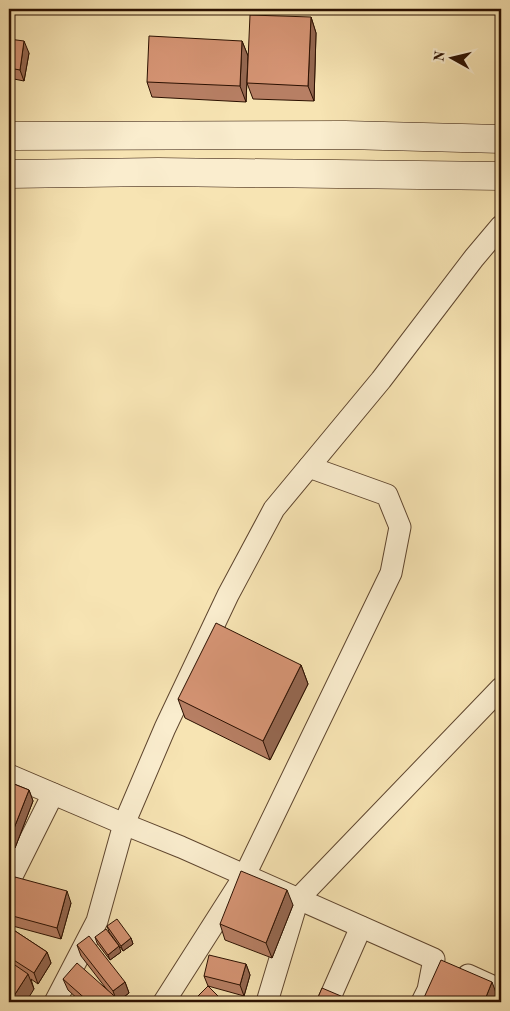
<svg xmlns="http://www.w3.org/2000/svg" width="510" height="1011" viewBox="0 0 510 1011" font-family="'Old Standard TT',serif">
<rect width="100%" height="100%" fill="#f7e4b3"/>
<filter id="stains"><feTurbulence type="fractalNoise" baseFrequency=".004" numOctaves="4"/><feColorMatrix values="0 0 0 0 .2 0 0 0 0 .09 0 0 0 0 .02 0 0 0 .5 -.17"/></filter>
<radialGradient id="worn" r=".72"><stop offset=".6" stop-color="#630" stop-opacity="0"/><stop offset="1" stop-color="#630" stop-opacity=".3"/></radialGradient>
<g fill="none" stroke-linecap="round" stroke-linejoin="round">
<defs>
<g id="street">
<polyline points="9,775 124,824 181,847 434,959 428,990 422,1002"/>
<polyline points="9,882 53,794"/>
<polyline points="468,975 501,990"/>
<polyline points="55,1002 97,921 124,824 165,728 228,595 274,509 381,380 474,258 501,226"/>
<polyline points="164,1002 245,875 391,573 400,527 387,495 309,467"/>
<polyline points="267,1002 298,899 501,688"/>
<polyline points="328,1002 361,927"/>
</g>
<g id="secondary">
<polyline points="9,136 345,135 501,139"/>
<polyline points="9,174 158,172 501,176"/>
</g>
</defs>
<!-- street casing -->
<use href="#street" stroke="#5e452e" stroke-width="23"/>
<!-- secondary casing -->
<use href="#secondary" stroke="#2b1001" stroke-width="29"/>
<!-- street -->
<use href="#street" stroke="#faedce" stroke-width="21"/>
<!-- secondary -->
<use href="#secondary" stroke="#faedce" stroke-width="28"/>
</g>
<!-- wall -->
<g fill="#b77f64" stroke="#2b1001">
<polygon points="311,17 316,33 314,101 253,99 247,83"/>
<polygon points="9,39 29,53 24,81 9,78"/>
<polygon points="242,41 248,56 246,102 152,97 147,82"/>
<polygon points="301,665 308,684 270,760 185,718 178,699"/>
<polygon points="9,782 29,790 33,801 15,848 9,845"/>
<polygon points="9,901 71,903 61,939 9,925"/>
<polygon points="293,905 272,958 225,940 220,924"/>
<polygon points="107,926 131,938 133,944 123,951 109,932"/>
<polygon points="9,927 47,952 51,963 38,984 31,979 34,989 9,1002"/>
<polygon points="95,937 121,952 110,960 97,943"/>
<polygon points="77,945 125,982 129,993 119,1001 121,1002 81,1002 68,990 63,979 108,991 81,956"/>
<polygon points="246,964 250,975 244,996 208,986 204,976"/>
</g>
<!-- shaded-wall -->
<g fill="#956851" stroke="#2b1001">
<polygon points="311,17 316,33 314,101 308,86"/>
<polygon points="24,41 29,53 24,81 20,70"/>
<polygon points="242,41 248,56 246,102 240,86"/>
<polygon points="301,665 308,684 270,760 263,741"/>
<polygon points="29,790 33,801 15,848 11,836"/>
<polygon points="287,890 293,905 272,958 266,943"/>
<polygon points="67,891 71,903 61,939 57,928"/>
<polygon points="131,938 133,944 123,951 121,946"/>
<polygon points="119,946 121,952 110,960 108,955"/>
<polygon points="47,952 51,963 38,984 34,973"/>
<polygon points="246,964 250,975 244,996 240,985"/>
<polygon points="28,974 34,989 26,1002 10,1002"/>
<polygon points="125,982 129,993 117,1002 113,991"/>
<polygon points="492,982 498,998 496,1002 484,1002"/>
</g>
<!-- building -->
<g fill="#d59474" stroke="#2b1001">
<polygon points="250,15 311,17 308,86 247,83"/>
<polygon points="149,36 242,41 240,86 147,82"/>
<polygon points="9,39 24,41 20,70 9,68"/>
<polygon points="216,623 301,665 263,741 178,699"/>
<polygon points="9,782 29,790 11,836 9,836"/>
<polygon points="241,871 287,890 266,943 220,924"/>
<polygon points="15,877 67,891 57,928 9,915 9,901"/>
<polygon points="117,919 131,938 121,946 107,926"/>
<polygon points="9,927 47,952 34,973 9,957"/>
<polygon points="106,929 119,946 108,955 95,937"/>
<polygon points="89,936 125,982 113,991 77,945"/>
<polygon points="209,955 246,964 240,985 204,976"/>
<polygon points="441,960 492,982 484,1002 422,1002"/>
<polygon points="9,961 28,974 10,1002 9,1002"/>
<polygon points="77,963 121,1002 89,1002 63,979"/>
<polygon points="208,986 224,1002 192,1002"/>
<polygon points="322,988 355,1002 316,1002"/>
</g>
<!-- margin -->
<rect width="510" height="1011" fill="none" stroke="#f7e4b3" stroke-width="30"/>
<rect x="10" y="10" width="490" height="991" fill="none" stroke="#2b1001" stroke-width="2.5"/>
<rect x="15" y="15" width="480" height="981" fill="none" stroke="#2b1001"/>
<!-- north arrow -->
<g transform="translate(452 58) rotate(278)" stroke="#faedce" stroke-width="4" paint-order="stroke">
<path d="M0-4L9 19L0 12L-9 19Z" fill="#2b1001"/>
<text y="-8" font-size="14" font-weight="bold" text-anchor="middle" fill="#2b1001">N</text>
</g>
<rect width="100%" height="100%" filter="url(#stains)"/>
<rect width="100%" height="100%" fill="url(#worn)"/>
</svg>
